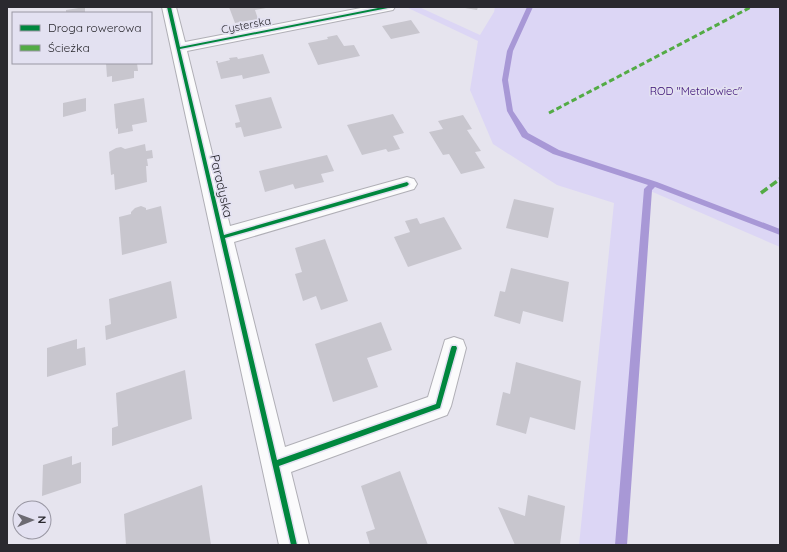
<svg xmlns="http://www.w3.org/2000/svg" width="787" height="552" viewBox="0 0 787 552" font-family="Quicksand,sans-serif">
<rect width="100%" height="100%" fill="#e6e4ee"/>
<!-- green -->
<polygon fill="#dcd6f5" points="406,7 419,7 480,35 494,12 495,7 780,7 780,247 648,190 621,545 579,545 614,203 557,185 493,144 470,90 478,41"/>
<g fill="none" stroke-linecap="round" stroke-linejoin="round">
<!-- stream -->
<polygon fill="#a898d6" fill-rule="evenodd" points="527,7 533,7 513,51 508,80 513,111 528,133 559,150 657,182 780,229 780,235 655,187 652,190 627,545 615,545 644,189 648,185 553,154 522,137 507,111 502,80 507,51"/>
</g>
<!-- building -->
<g fill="#c8c6ce">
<polygon points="85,7 85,13 66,13 66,10"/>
<polygon points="229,7 266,7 266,8 255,10 258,19 235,23"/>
<polygon points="459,7 478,7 477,10"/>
<polygon points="411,20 420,33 391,39 382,26"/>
<polygon points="337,35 344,46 354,45 360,56 318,65 308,43 328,39 327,37"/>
<polygon points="263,54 270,73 243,79 242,75 221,79 216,61 218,61 218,63 230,60 229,58 237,57 238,59"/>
<polygon points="106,63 137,63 138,71 134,71 134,78 112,82 112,76 107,77"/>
<polygon points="271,97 282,128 244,137 241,127 236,128 235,123 240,122 235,105"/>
<polygon points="86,98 86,111 63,117 63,103"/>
<polygon points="144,98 147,122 132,125 133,131 118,134 118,128 116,129 114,104"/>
<polygon points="393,114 404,133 393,136 400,149 388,152 386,149 362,155 347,125"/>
<polygon points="463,115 472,129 467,130 481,151 475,152 485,168 461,174 449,154 443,155 429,132 443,129 438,121"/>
<polygon points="145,144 146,151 152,150 153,158 147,159 148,166 146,166 147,182 115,190 114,174 111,175 109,152 116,148 121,147 125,149"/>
<polygon points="327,155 334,171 321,174 324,182 295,189 293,184 265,192 259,171"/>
<polygon points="514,199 554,208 548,238 506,228"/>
<polygon points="141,206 146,208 146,210 161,206 167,243 122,255 119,217 131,214 131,212 135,208"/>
<polygon points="444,217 462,249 408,267 394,237 410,232 405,221 417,218 420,224"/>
<polygon points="325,239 348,301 321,310 316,296 303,301 295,274 302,272 295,248"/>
<polygon points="511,268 569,282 563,322 523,311 520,324 494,316 500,291 505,292"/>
<polygon points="171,281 177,318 106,340 105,326 111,324 109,299"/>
<polygon points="381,322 392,350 367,358 378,387 333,402 315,344"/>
<polygon points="77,339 77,349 85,347 86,365 47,377 47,348"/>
<polygon points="516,362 581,381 575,430 530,417 526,434 496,425 503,392 510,394"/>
<polygon points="185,370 192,419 112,446 112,428 118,426 116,393"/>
<polygon points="72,456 72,465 81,462 81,483 42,496 43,465"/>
<polygon points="400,471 428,545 370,545 366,532 375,529 361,486"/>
<polygon points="202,485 211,545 126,545 124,514"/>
<polygon points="528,495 565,506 560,545 515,545 498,507 525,516"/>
</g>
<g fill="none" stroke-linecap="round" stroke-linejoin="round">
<defs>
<polygon id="minor" points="162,7 176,7 185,42 366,7 395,7 393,10 388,11 187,51 230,226 407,177 414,179 417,184 414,189 234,242 285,447 428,397 445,340 454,337 463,340 466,348 451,406 447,415 291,472 309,545 279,545"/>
</defs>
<!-- minor casing -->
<use href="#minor" stroke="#b0afb6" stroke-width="2"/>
<!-- minor -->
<use href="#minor" fill="#fbfbfc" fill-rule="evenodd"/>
<!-- quiet-far1 -->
<polyline stroke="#53ab45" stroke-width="3" stroke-dasharray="5.5 3" stroke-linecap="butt" points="549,113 751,7"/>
<!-- quiet -->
<polyline stroke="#53ab45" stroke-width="3.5" stroke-dasharray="8 3.5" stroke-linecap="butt" points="761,193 780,179"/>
<defs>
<polygon id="cycleway" points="167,7 171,7 180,47 383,7 390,7 388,8 180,49 224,235 407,182 409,184 407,186 225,238 277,460 436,404 451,348 452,346 456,346 457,348 440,408 279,466 297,545 291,545"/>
</defs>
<!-- cycleway casing -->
<use href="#cycleway" stroke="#e3e1f1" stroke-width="3"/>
<!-- cycleway -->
<use href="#cycleway" fill="#00873e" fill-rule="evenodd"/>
</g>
<g text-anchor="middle" stroke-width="3.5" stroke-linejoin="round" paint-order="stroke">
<!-- far-street labels -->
<g font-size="11" fill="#2a292f" stroke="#e3e1f1">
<text transform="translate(246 25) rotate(-11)" y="4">Cysterska</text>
</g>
<!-- far-park labels -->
<g font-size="11" fill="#370b73" stroke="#e3e1f1">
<text x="696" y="95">ROD "Metalowiec"</text>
</g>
<!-- street labels -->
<g font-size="13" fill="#2a292f" stroke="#e3e1f1">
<text transform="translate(222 186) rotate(77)" y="5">Paradyska</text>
</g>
</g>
<!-- border -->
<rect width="787" height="552" fill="none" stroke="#2a292f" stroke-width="16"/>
<!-- legend -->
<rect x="12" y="12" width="140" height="52" fill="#e3e1f1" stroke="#9997a3"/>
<rect x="20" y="25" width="20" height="6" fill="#00873e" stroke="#9997a3"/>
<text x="48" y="32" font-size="12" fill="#2a292f">Droga rowerowa</text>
<rect x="20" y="45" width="20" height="6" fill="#53ab45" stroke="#9997a3"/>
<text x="48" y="52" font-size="12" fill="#2a292f">Ścieżka</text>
<!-- north arrow -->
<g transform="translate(32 520) rotate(89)"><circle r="19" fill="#e3e1f1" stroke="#9997a3"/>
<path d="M0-3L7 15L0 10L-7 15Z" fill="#6c6a72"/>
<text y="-6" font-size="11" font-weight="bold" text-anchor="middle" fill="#2a292f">N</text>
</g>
</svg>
